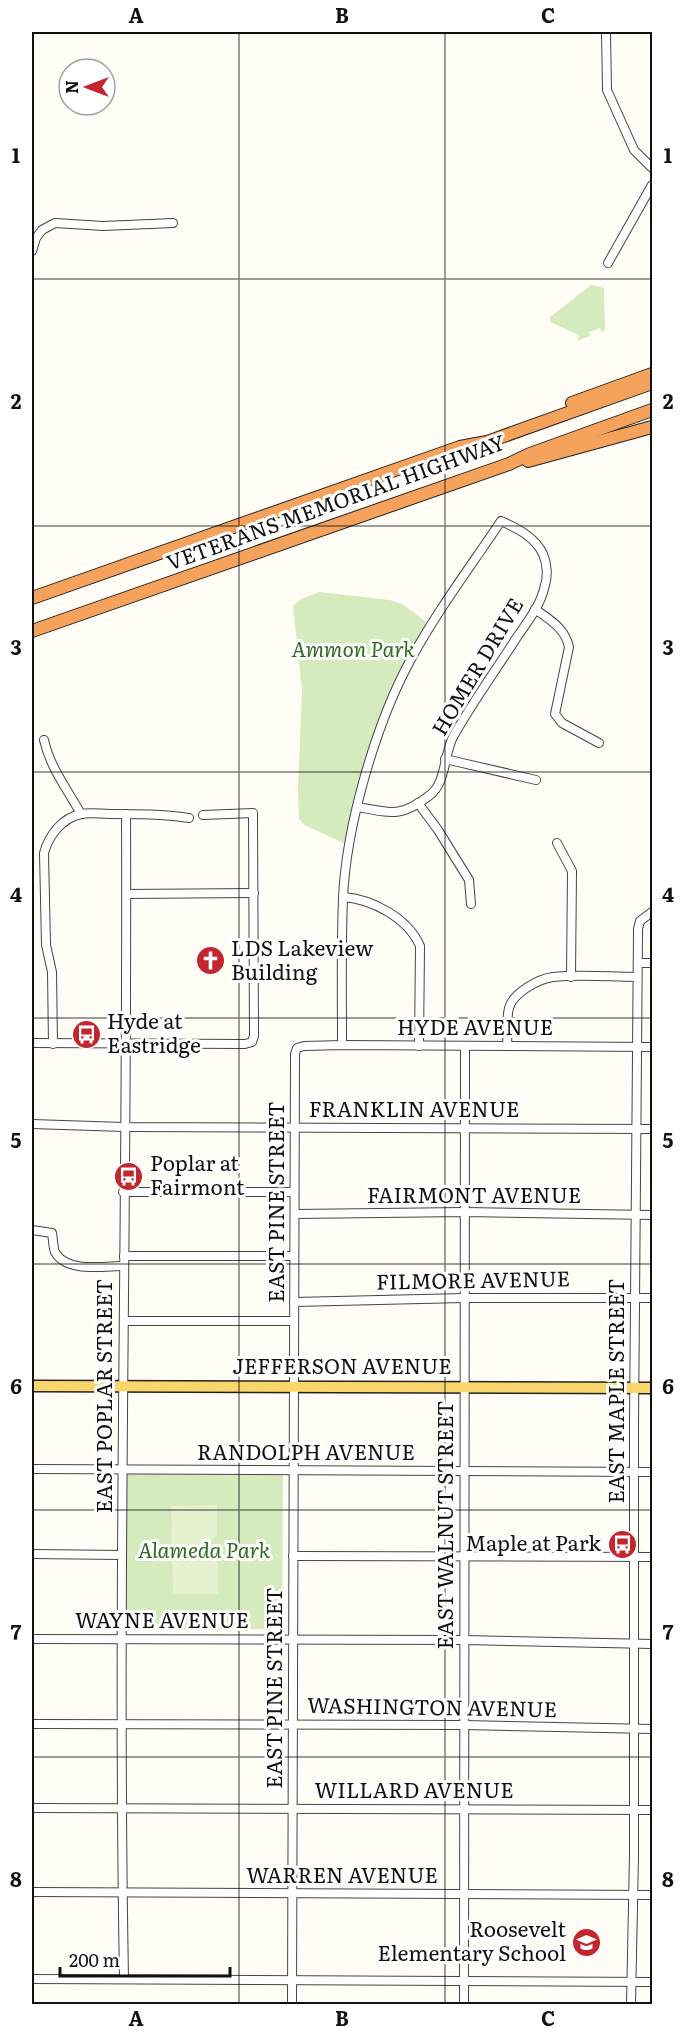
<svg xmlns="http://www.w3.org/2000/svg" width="684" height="2036" viewBox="0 0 684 2036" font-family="Literata,serif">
<rect width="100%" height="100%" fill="#fffdf5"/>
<!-- green -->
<g fill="#d5ebbd">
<polygon points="591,285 604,288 605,329 602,333 600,328 589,332 590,336 577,341 579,335 550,322 550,317"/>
<polygon points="319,592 390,600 402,604 432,626 378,734 350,846 304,825 299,819 298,789 302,691 293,606 301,599"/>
<polygon points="126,1472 283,1475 282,1629 152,1630 124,1628"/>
</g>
<!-- pitch -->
<polygon fill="#e6f2cf" points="217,1505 217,1535 203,1549 218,1563 218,1594 173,1594 171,1506"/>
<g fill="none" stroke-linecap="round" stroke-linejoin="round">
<defs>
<g id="minor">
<polyline points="606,32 607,90 634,150 652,168"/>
<polyline points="32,251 36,238 42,230 55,223 103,226 173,223"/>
<polyline points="608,263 652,185"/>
<path d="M535,609C550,620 565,628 569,647L555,714L562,723L599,743"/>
<path d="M44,740C50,767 67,789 81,814"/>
<polyline points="445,759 536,780"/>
<polyline points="418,803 438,830 469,880 471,904"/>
<polyline points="557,843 572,871 571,977"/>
<polyline points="127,894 254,893"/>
<path d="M343,897C372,899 408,918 420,946L419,1046"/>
<polyline points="638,963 652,963"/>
<polyline points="32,1043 245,1044 252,1042 254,1036 253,813 203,815"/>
<path d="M53,1044L52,972L46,945L44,853C49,835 62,818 81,814C90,812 101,814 110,814C138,814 162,814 189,818"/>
<path d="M342,1045C342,997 341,948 343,899C346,826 376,723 411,659C437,611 471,566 501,521C517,528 535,537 543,554C547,563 548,576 545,585C541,605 528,621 517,637C496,670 472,703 453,737C444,754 446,783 430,795C401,818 391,813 358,807"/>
<path d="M507,1046C508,1034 506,1019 509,1008C513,993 538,979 553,977C580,974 610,977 637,977"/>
<polyline points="32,1124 124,1127 652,1129"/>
<polyline points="123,1192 294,1192"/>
<polyline points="295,1214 464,1212 652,1215"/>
<path d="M32,1230L52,1233C53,1238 53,1247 55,1252C66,1273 104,1266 123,1266"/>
<polyline points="124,1256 294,1256"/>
<polyline points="294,1302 464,1298 652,1298"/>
<polyline points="124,1321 294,1321"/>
<polyline points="32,1469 652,1472"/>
<polyline points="32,1554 122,1555"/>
<polyline points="293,1556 652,1557"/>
<polyline points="32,1639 464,1640 652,1644"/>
<polyline points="32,1724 464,1725 652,1729"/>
<polyline points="32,1808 652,1810"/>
<polyline points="32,1892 652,1895"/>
<polyline points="32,1979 652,1982"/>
<path d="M124,1979C117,1591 128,1202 126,814"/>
<polyline points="292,2004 295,1054 297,1048 304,1046 342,1045 652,1047"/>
<polyline points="464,2004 465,1046"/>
<polyline points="631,2004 634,1855 634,1426 638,929 640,921 652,912"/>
</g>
<polyline id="major" points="32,1386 652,1388"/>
<g id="highway">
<polyline points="572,403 652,374"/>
<polyline points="528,461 652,427"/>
<polyline points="32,598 460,447 487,442 652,383"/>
<polyline points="32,631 509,464 530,454 652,410"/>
</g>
</defs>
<!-- minor casing -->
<use href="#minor" stroke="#444" stroke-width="10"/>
<!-- major casing -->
<use href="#major" stroke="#222" stroke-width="13"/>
<!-- highway casing -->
<use href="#highway" stroke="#222" stroke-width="14"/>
<!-- minor -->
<use href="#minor" stroke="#fff" stroke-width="8"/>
<!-- major -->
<use href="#major" stroke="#f9d66b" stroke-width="10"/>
<!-- highway -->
<use href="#highway" stroke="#f5a25d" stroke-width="12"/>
</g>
<!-- grid -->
<path fill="none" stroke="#111" stroke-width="1.5" stroke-opacity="0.55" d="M239,32V2004M445,32V2004M32,279H652M32,526H652M32,772H652M32,1018H652M32,1264H652M32,1510H652M32,1757H652"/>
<!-- icons -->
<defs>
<symbol id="church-disc" viewBox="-11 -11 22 22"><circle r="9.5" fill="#c4262e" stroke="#fff"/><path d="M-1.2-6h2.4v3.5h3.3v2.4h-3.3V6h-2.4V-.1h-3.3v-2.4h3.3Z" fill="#fff"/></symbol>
<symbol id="bus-disc" viewBox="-11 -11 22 22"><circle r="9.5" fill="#c4262e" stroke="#fff"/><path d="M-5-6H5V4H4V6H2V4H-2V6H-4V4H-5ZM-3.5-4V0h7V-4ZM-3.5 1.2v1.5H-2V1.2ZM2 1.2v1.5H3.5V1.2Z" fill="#fff"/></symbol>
<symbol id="school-disc" viewBox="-11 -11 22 22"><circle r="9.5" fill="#c4262e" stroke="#fff"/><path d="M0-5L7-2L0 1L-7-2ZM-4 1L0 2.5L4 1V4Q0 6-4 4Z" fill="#fff"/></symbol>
</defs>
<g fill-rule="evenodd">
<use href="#church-disc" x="194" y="944" width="33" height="33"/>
<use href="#bus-disc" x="70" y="1018" width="33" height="33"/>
<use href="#bus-disc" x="112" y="1160" width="33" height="33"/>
<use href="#bus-disc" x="606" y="1528" width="33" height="33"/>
<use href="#school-disc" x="570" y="1926" width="33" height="33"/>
</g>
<g text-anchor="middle" stroke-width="6" stroke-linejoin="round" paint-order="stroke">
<!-- street labels -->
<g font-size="21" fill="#111" stroke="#fff">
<text transform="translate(336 503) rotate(-20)" y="7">VETERANS MEMORIAL HIGHWAY</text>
<text transform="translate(478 667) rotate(-59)" y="7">HOMER DRIVE</text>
<text x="475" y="1035">HYDE AVENUE</text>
<text x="414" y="1117">FRANKLIN AVENUE</text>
<text x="474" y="1203">FAIRMONT AVENUE</text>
<text transform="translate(277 1202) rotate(-90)" y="7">EAST PINE STREET</text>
<text transform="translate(473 1281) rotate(-1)" y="7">FILMORE AVENUE</text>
<text x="342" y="1374">JEFFERSON AVENUE</text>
<text transform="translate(617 1391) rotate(-90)" y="7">EAST MAPLE STREET</text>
<text transform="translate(105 1396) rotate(-90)" y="7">EAST POPLAR STREET</text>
<text x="306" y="1460">RANDOLPH AVENUE</text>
<text transform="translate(446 1525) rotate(-90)" y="7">EAST WALNUT STREET</text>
<text x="162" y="1628">WAYNE AVENUE</text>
<text transform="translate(275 1688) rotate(-90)" y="7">EAST PINE STREET</text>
<text transform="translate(432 1708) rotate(1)" y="7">WASHINGTON AVENUE</text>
<text x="414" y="1798">WILLARD AVENUE</text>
<text x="342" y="1883">WARREN AVENUE</text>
</g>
<!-- park labels -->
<g font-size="21" font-style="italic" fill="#2f6b1f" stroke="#fff">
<text x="353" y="657">Ammon Park</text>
<text x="204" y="1558">Alameda Park</text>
</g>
<!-- poi labels -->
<g font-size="21" fill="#111" stroke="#fff" text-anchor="start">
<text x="231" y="956">LDS Lakeview<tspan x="231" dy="24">Building</tspan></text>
<text x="107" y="1029">Hyde at<tspan x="107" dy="24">Eastridge</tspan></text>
<text x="150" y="1171">Poplar at<tspan x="150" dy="24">Fairmont</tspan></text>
<text x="601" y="1551" text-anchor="end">Maple at Park</text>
<text x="566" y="1937" text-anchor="end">Roosevelt<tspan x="566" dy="24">Elementary School</tspan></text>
</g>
</g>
<!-- border -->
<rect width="684" height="2036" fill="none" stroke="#ffffff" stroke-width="66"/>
<!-- north arrow -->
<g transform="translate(87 87) rotate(270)"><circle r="28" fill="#ffffff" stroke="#a0a0a0" stroke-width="1.5"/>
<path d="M0-4.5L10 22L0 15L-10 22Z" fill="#c4262e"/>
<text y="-9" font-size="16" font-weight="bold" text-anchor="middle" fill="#111111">N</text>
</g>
<!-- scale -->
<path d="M60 1967v9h170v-9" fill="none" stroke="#111111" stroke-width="3"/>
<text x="69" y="1967" font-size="18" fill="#111111" stroke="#ffffff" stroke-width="4.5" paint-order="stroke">200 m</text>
<rect x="33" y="33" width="618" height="1970" fill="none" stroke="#111" stroke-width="2"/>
<g font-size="20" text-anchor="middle" font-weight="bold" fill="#111">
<text x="136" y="23">A</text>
<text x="342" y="23">B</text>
<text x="548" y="23">C</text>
<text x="16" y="163">1</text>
<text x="668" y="163">1</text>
<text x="16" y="409">2</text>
<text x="668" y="409">2</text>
<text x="16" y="655">3</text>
<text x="668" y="655">3</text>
<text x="16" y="902">4</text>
<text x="668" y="902">4</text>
<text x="16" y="1148">5</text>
<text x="668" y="1148">5</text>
<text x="16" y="1394">6</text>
<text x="668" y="1394">6</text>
<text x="16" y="1640">7</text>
<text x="668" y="1640">7</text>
<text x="16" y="1887">8</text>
<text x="668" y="1887">8</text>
<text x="136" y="2026">A</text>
<text x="342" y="2026">B</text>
<text x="548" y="2026">C</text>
</g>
</svg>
